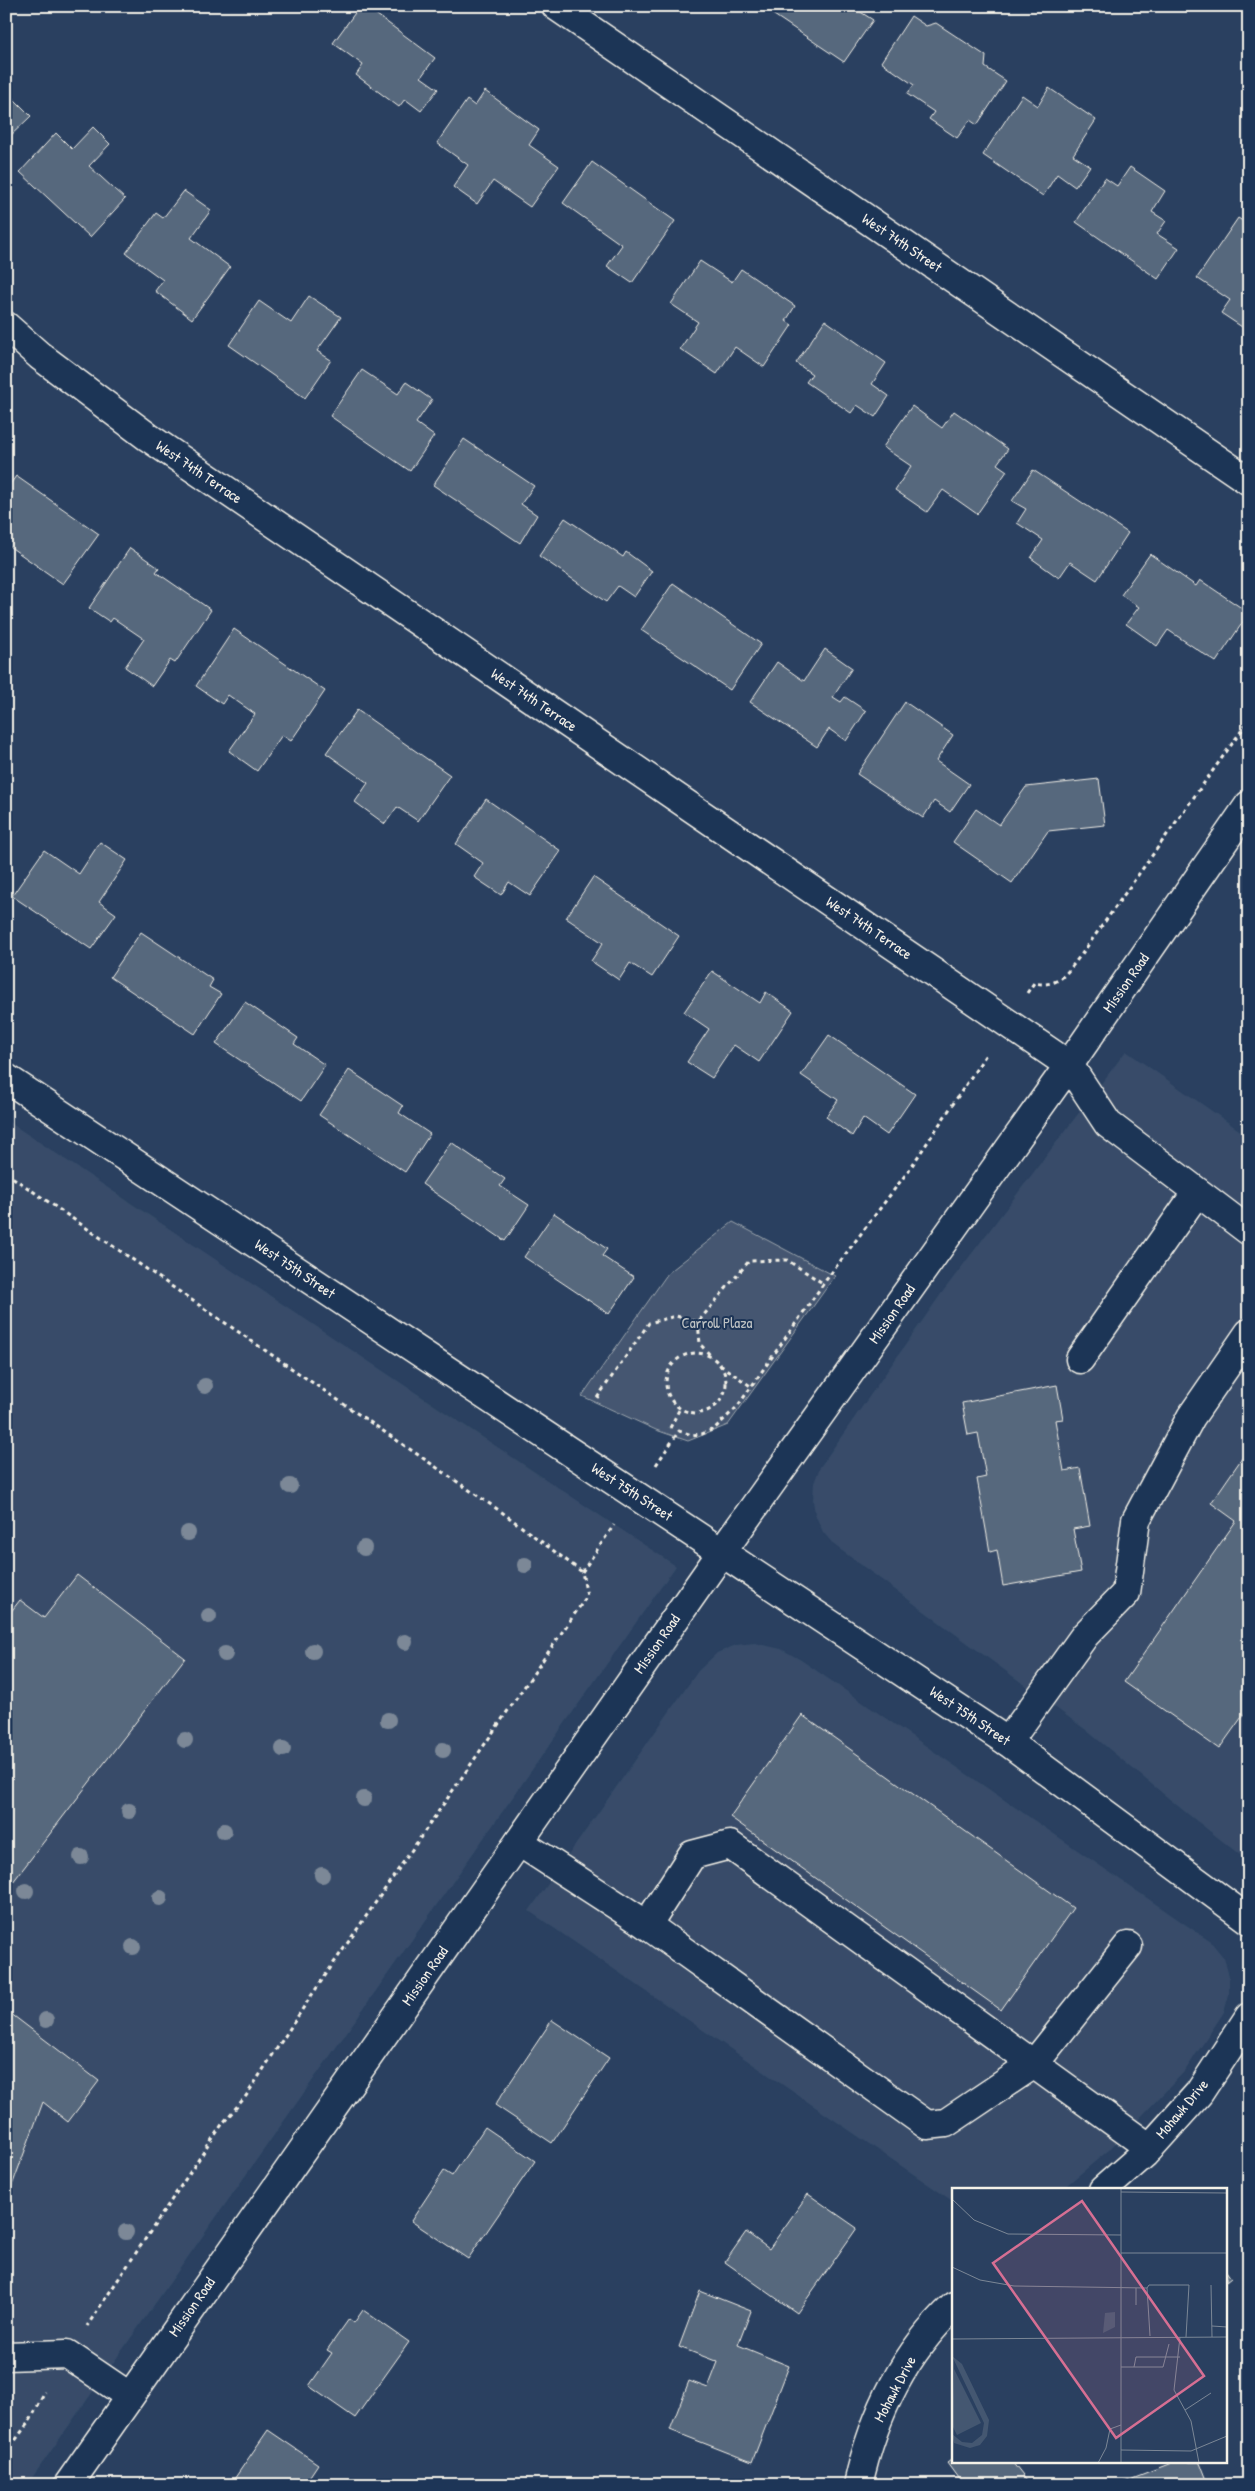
<svg xmlns="http://www.w3.org/2000/svg" width="1255" height="2491" viewBox="0 0 1255 2491" font-family="'Patrick Hand',sans-serif">
<rect width="100%" height="100%" fill="#2a4060"/>
<filter id="ink" filterUnits="userSpaceOnUse"><feTurbulence type="fractalNoise" baseFrequency=".02" numOctaves="2"/><feDisplacementMap in="SourceGraphic" scale="10" xChannelSelector="R" yChannelSelector="G"/><feConvolveMatrix kernelMatrix="1 2 1 2 8 2 1 2 1" color-interpolation-filters="sRGB"/></filter>
<g filter="url(#ink)">
<!-- built -->
<g fill="#374c69">
<polygon points="1126,1051 1249,1137 1249,1862 1184,1811 1086,1730 834,1545 823,1532 815,1514 813,1500 814,1483 820,1467 941,1294"/>
<polygon points="6,1120 676,1566 27,2485 6,2485"/>
<polygon points="755,1643 781,1649 801,1660 1211,1942 1224,1958 1229,1976 1229,1995 1224,2012 1185,2071 1109,2150 1061,2190 954,2190 954,2202 529,1911 698,1671 717,1653 736,1645"/>
</g>
<!-- green -->
<polygon fill="#445771" stroke="#9ca4ac" points="733,1222 835,1276 728,1425 688,1441 656,1430 582,1396 668,1273"/>
<!-- building -->
<g fill="#56677d" stroke="#f4f1e8">
<polygon points="360,6 365,6 435,58 421,77 438,89 421,111 405,99 399,107 356,75 363,65 333,43"/>
<polygon points="767,6 857,6 856,9 873,20 844,62 765,9"/>
<polygon points="911,16 926,26 936,23 986,56 985,67 1006,81 977,125 970,120 957,138 929,119 934,112 907,94 914,85 881,62"/>
<polygon points="1049,88 1096,120 1073,155 1090,166 1075,187 1057,174 1043,196 983,155 1022,95 1038,106"/>
<polygon points="6,91 31,116 6,140"/>
<polygon points="485,91 539,130 529,145 559,166 530,207 493,181 477,204 453,187 468,165 437,143 467,100 475,106"/>
<polygon points="93,127 110,144 89,166 125,199 90,237 20,172 56,133 72,149"/>
<polygon points="592,162 675,221 632,283 607,266 622,245 563,203"/>
<polygon points="1130,167 1165,191 1152,212 1166,221 1157,234 1179,248 1158,279 1076,222 1105,178 1117,186"/>
<polygon points="184,191 211,210 191,238 230,267 192,319 155,291 163,280 126,253 156,213 163,218"/>
<polygon points="1238,218 1249,225 1249,340 1242,335 1245,329 1221,313 1230,300 1197,278"/>
<polygon points="700,261 732,282 741,269 795,306 786,321 792,325 764,367 735,347 717,374 680,349 698,322 671,304"/>
<polygon points="309,296 341,317 317,351 331,360 305,398 229,345 259,301 291,323"/>
<polygon points="825,320 886,363 872,384 889,396 875,417 857,405 851,413 806,382 812,374 796,363"/>
<polygon points="362,370 398,394 406,382 432,400 416,423 434,436 410,471 330,416"/>
<polygon points="912,406 942,428 954,411 1008,449 997,464 1007,471 977,514 943,490 927,512 895,490 911,466 883,447"/>
<polygon points="464,439 534,486 521,504 537,515 520,543 433,485"/>
<polygon points="1033,470 1128,533 1097,580 1070,562 1059,578 1031,558 1043,540 1017,523 1026,509 1012,501"/>
<polygon points="16,476 99,534 63,584 6,544 8,528 6,527 6,490"/>
<polygon points="565,518 623,557 626,552 652,571 634,597 618,586 606,602 539,556"/>
<polygon points="130,548 159,568 156,572 211,610 175,663 170,660 152,686 125,667 144,639 113,618 110,622 89,608"/>
<polygon points="1150,554 1196,586 1200,580 1249,613 1216,662 1168,630 1157,646 1126,624 1139,607 1121,595"/>
<polygon points="673,583 761,644 730,690 641,630"/>
<polygon points="234,629 325,691 291,741 282,735 257,771 229,751 255,714 228,695 222,704 196,686"/>
<polygon points="825,649 852,668 833,697 841,702 845,697 866,711 846,741 829,729 817,747 750,702 777,662 804,681"/>
<polygon points="905,702 953,735 936,761 969,784 950,812 934,801 923,818 857,774"/>
<polygon points="357,710 450,775 418,821 397,807 385,824 355,802 368,783 326,753"/>
<polygon points="1099,779 1105,825 1048,831 1012,883 953,842 976,809 999,825 1026,787"/>
<polygon points="486,799 561,851 530,896 509,882 501,895 474,877 483,863 456,844"/>
<polygon points="100,842 127,860 99,902 116,914 91,949 12,896 44,850 79,874"/>
<polygon points="593,877 679,936 652,977 630,963 619,980 591,961 603,943 566,918"/>
<polygon points="141,932 213,980 209,987 221,994 195,1034 110,977"/>
<polygon points="712,971 760,1003 766,992 793,1011 759,1062 734,1045 712,1078 687,1062 709,1029 684,1012"/>
<polygon points="245,1002 298,1038 294,1044 325,1065 301,1101 216,1044"/>
<polygon points="829,1035 915,1094 887,1135 863,1118 852,1136 826,1117 838,1100 801,1075"/>
<polygon points="349,1070 403,1106 399,1113 430,1134 405,1172 319,1115"/>
<polygon points="451,1142 505,1179 500,1186 529,1205 505,1241 422,1184"/>
<polygon points="554,1213 607,1249 602,1256 634,1277 609,1314 524,1257"/>
<polygon points="1057,1385 1063,1419 1055,1420 1064,1471 1080,1468 1090,1526 1073,1529 1081,1572 1003,1586 997,1550 990,1552 977,1479 986,1477 978,1433 968,1435 962,1403"/>
<polygon points="1249,1448 1249,1707 1219,1749 1124,1682 1236,1521 1211,1503"/>
<polygon points="77,1575 185,1658 6,1891 6,1618 20,1600 44,1618"/>
<polygon points="802,1715 1073,1908 1001,2010 730,1817"/>
<polygon points="6,2010 99,2081 68,2122 43,2102 6,2202"/>
<polygon points="552,2020 609,2058 552,2143 495,2105"/>
<polygon points="485,2127 535,2161 468,2259 411,2221 444,2171 452,2176"/>
<polygon points="808,2194 857,2228 797,2313 725,2262 746,2232 769,2249"/>
<polygon points="1226,2271 1231,2278 1226,2282"/>
<polygon points="700,2291 751,2311 738,2345 789,2366 752,2462 670,2430 689,2381 708,2388 718,2362 679,2347"/>
<polygon points="363,2310 409,2342 355,2418 309,2386 332,2353 327,2350 349,2319 354,2323"/>
<polygon points="268,2430 318,2464 304,2485 230,2485"/>
<polygon points="954,2458 954,2462 1012,2462 1030,2485 963,2485 947,2463"/>
<polygon points="1174,2462 1200,2462 1209,2485 1114,2485"/>
</g>
<g fill="none" stroke-linecap="round" stroke-linejoin="round">
<defs>
<g id="minor">
<polyline points="556,6 1249,481"/>
<polyline points="6,326 40,356 148,437 1069,1065 1108,1124 1249,1231"/>
<polyline points="1080,1359 1197,1192"/>
<polyline points="1008,1742 1085,1635 1126,1593 1136,1520 1191,1417 1249,1333"/>
<polyline points="519,1842 647,1925 692,1855 730,1845 1150,2148"/>
<polyline points="647,1925 927,2125 946,2123 1034,2064 1128,1946"/>
<polyline points="1103,2190 1144,2154 1199,2093 1249,2017"/>
<polyline points="6,2356 67,2354 129,2396"/>
<path d="M858,2485C873,2417 903,2354 954,2306"/>
</g>
<g id="major">
<polyline points="6,1078 1008,1742 1249,1920"/>
<polyline points="68,2485 722,1552 1069,1065 1249,805"/>
</g>
</defs>
<!-- minor casing -->
<use href="#minor" stroke="#f4f1e8" stroke-width="31"/>
<!-- major casing -->
<use href="#major" stroke="#f4f1e8" stroke-width="31"/>
<!-- path -->
<g stroke="#f4f1e8" stroke-width="3" stroke-dasharray="4 4" stroke-linecap="butt">
<path d="M1027,993L1034,983C1060,988 1066,973 1081,955L1249,720"/>
<polyline points="6,1173 503,1513 582,1572 587,1596 309,1999 246,2096 223,2123 87,2326"/>
<polyline points="698,1322 700,1344 710,1355"/>
<circle cx="696" cy="1383" r="30"/>
<polyline points="720,1365 752,1387"/>
<polyline points="597,1398 649,1323 676,1316 698,1322 749,1261 787,1260 824,1284"/>
<polyline points="670,1428 680,1408"/>
<polyline points="656,1465 679,1431 692,1435 702,1434 714,1429 737,1407 826,1280 909,1170 987,1053"/>
<polyline points="582,1572 614,1525"/>
<polyline points="6,2453 31,2419 45,2392"/>
</g>
<!-- minor -->
<use href="#minor" stroke="#1d3557" stroke-width="28"/>
<!-- major -->
<use href="#major" stroke="#1d3557" stroke-width="28"/>
</g>
<!-- trees -->
<g fill="#7c8897">
<circle cx="205" cy="1386" r="8"/>
<circle cx="290" cy="1486" r="8"/>
<circle cx="188" cy="1533" r="8"/>
<circle cx="364" cy="1548" r="8"/>
<circle cx="525" cy="1565" r="8"/>
<circle cx="209" cy="1616" r="8"/>
<circle cx="405" cy="1642" r="8"/>
<circle cx="313" cy="1651" r="8"/>
<circle cx="225" cy="1654" r="8"/>
<circle cx="388" cy="1720" r="8"/>
<circle cx="185" cy="1740" r="8"/>
<circle cx="283" cy="1749" r="8"/>
<circle cx="443" cy="1750" r="8"/>
<circle cx="364" cy="1799" r="8"/>
<circle cx="129" cy="1811" r="8"/>
<circle cx="224" cy="1831" r="8"/>
<circle cx="81" cy="1857" r="8"/>
<circle cx="322" cy="1875" r="8"/>
<circle cx="26" cy="1891" r="8"/>
<circle cx="160" cy="1898" r="8"/>
<circle cx="133" cy="1947" r="8"/>
<circle cx="46" cy="2020" r="8"/>
<circle cx="126" cy="2232" r="8"/>
</g>
</g>
<g text-anchor="middle" stroke-width="4" stroke-linejoin="round" paint-order="stroke">
<!-- street labels -->
<g font-size="15" fill="#f4f1e8" stroke="#1d3557">
<text transform="translate(902 243) rotate(34)" y="5">West 74th Street</text>
<text transform="translate(199 472) rotate(34)" y="5">West 74th Terrace</text>
<text transform="translate(534 700) rotate(34)" y="5">West 74th Terrace</text>
<text transform="translate(869 928) rotate(34)" y="5">West 74th Terrace</text>
<text transform="translate(1126 983) rotate(-55)" y="5">Mission Road</text>
<text transform="translate(295 1269) rotate(34)" y="5">West 75th Street</text>
<text transform="translate(892 1314) rotate(-55)" y="5">Mission Road</text>
<text transform="translate(632 1492) rotate(33)" y="5">West 75th Street</text>
<text transform="translate(657 1644) rotate(-55)" y="5">Mission Road</text>
<text transform="translate(970 1716) rotate(34)" y="5">West 75th Street</text>
<text transform="translate(425 1976) rotate(-55)" y="5">Mission Road</text>
<text transform="translate(1182 2109) rotate(-50)" y="5">Mohawk Drive</text>
<text transform="translate(192 2307) rotate(-55)" y="5">Mission Road</text>
<text transform="translate(895 2389) rotate(-62)" y="5">Mohawk Drive</text>
</g>
<!-- park labels -->
<g font-size="15" fill="#bfc3c4" stroke="#1d3557">
<text x="717" y="1328">Carroll Plaza</text>
</g>
</g>
<!-- overview -->
<g transform="translate(952 2188)">
<rect width="275" height="275" fill="#2a4060"/>
<path d="M163,124V139L151,145L153,125ZM0,168L10,176L37,232L35,248L28,257L18,260L2,255L0,246L10,254L20,255L30,247L32,235ZM2,181L29,235L5,247L0,237Z" fill="#445771"/>
<path fill="none" stroke="#7b8796" stroke-width="1" d="M169,0V275M169,4L275,5M0,11L22,32L56,46L169,47M169,65H275M0,79L28,92L62,98L195,100L198,148M259,97L260,149M184,100V117M195,100L197,97H237L234,149M260,138L275,139M228,149L222,202L239,233L247,275M0,151L275,149M169,179H182L184,169H228M182,179H211L217,156M233,222L259,205M169,262L239,263L275,248M146,275L154,260L158,241L169,237"/>
<path fill="#d66f93" fill-opacity="0.15" stroke="#d66f93" stroke-width="2.5" d="M130,13L252,188L164,250L41,75Z"/>
<rect width="275" height="275" fill="none" stroke="#f4f1e8" stroke-width="2.5"/>
</g>
<!-- margin -->
<rect width="1255" height="2491" fill="none" stroke="#1d3557" stroke-width="25"/>
<rect x="12" y="12" width="1230" height="2466" fill="none" stroke="#f4f1e8" stroke-width="2" filter="url(#ink)"/>
</svg>
